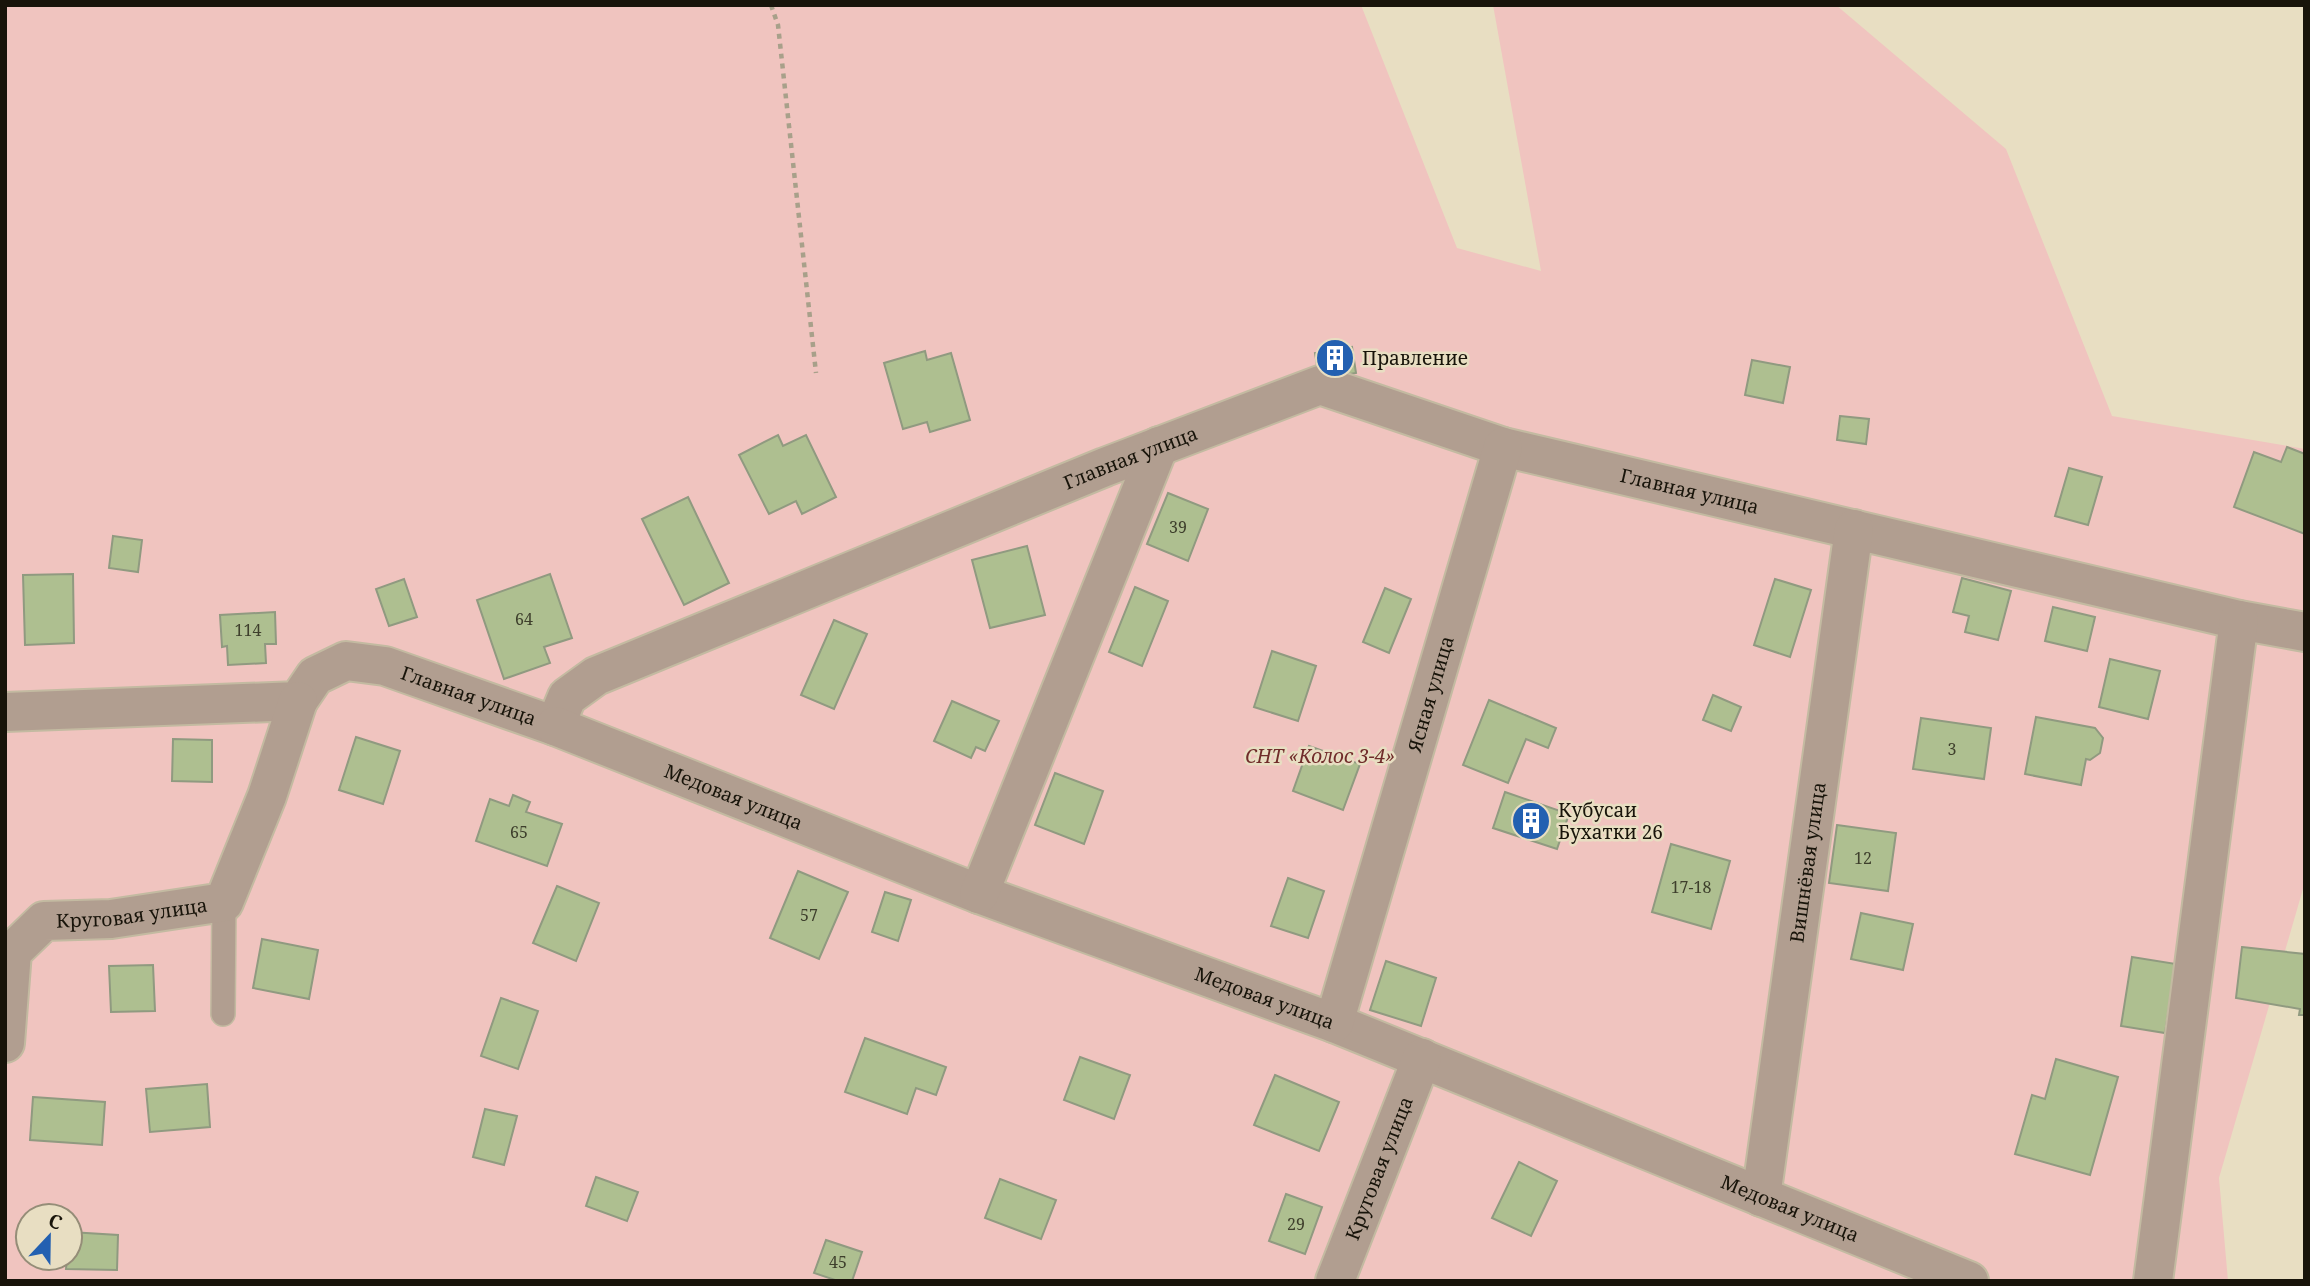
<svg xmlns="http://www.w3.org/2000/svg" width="2310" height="1286" viewBox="0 0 2310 1286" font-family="'Noto Serif',serif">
<rect width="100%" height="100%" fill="#e8dec2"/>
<!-- green -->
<path fill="#f0c4bf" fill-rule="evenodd" d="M5,5H1361L1457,248L1541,271L1493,5H1836L2006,149L2112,416L2305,449V882L2219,1178L2228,1281H5ZM28,1216H70V1258H28Z"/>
<!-- building -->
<g fill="#aebf90" stroke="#909a80" stroke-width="2">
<polygon points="1352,347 1356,373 1337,376 1334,362 1317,365 1315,353"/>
<polygon points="925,351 927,360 951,353 970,420 930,432 927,422 903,429 884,363"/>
<polygon points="1752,360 1790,367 1783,403 1745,395"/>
<polygon points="1840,416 1869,419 1866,444 1837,440"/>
<polygon points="778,435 783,446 806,435 836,497 802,514 796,501 769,514 739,455"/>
<polygon points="2287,447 2305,454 2305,534 2234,507 2254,452 2281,462"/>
<polygon points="2069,468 2102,477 2088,525 2055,516"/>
<polygon points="1168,493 1208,509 1188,561 1147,544"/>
<polygon points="688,497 729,583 684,605 642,519"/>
<polygon points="113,536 142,540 138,572 109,568"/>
<polygon points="1027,546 1045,615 990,628 972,560"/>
<polygon points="73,574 74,643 25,645 23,575"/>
<polygon points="550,574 572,638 544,647 550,663 504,679 477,600"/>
<polygon points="1962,578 2011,591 1998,640 1965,632 1969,616 1953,612"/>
<polygon points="404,579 417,617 389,626 376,589"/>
<polygon points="1775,579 1811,590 1790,657 1754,645"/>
<polygon points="1135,587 1168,601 1142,666 1109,652"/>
<polygon points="1385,588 1411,599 1389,653 1363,642"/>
<polygon points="2053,607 2095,617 2087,651 2045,641"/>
<polygon points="275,612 276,644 265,644 266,663 228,665 227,646 222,647 220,615"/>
<polygon points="834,620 867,634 834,709 801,695"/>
<polygon points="1272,651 1316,666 1298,721 1254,707"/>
<polygon points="2110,659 2160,671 2148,719 2099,707"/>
<polygon points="1713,695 1741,707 1731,731 1703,720"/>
<polygon points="1489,700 1556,728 1548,748 1526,739 1508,783 1463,765"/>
<polygon points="952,701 999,721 985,751 976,747 971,758 934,741"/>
<polygon points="2036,717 2095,728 2103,738 2100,753 2090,760 2086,759 2081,785 2025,774"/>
<polygon points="1921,718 1991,728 1984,779 1913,769"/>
<polygon points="356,737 400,751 383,804 339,790"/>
<polygon points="173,739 212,740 212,782 172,781"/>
<polygon points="1309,746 1360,764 1343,810 1293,791"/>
<polygon points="1055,773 1103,791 1084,844 1035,825"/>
<polygon points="1505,792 1569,814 1557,849 1493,828"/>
<polygon points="513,795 530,802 526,812 562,824 547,866 476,841 490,799 509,806"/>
<polygon points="1837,825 1896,833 1888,891 1829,883"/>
<polygon points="1671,844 1730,861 1711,929 1652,912"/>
<polygon points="798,871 848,892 819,959 770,938"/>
<polygon points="1288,878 1324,891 1308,938 1271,926"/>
<polygon points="557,886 599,903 576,961 533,943"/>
<polygon points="885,892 911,900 898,941 872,932"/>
<polygon points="1861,913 1913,924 1903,970 1851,959"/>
<polygon points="262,939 318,950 309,999 253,988"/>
<polygon points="2242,947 2305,954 2305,1015 2299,1015 2300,1009 2236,998"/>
<polygon points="2132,957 2176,964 2165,1033 2121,1026"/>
<polygon points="1386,961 1436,978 1421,1026 1370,1010"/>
<polygon points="153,965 155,1011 111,1012 109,966"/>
<polygon points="501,998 538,1011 518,1069 481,1056"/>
<polygon points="865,1038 946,1067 936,1095 916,1088 907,1114 845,1092"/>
<polygon points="1080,1057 1130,1075 1114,1119 1064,1100"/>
<polygon points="2056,1059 2118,1077 2090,1175 2015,1154 2032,1095 2045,1099"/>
<polygon points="1275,1075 1339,1102 1319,1151 1254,1125"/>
<polygon points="207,1084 210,1127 150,1132 146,1089"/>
<polygon points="33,1097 105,1102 102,1145 30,1140"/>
<polygon points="485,1109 517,1116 504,1165 473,1157"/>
<polygon points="1519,1162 1557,1181 1531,1236 1492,1218"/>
<polygon points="596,1177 638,1192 627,1221 586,1206"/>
<polygon points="1000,1179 1056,1200 1041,1239 985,1218"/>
<polygon points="1286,1194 1322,1207 1305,1254 1269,1241"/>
<polygon points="70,1232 118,1235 117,1270 66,1269 67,1258 70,1258"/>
<polygon points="826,1240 862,1252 852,1281 838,1281 814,1273"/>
</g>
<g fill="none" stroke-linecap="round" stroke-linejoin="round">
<defs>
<polyline id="service" points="223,1014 224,902"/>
<g id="minor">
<path id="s1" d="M5,712L298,701L315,676L346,661L385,666L555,726L567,697L596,676L1105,467L1320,385L1503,447L2239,620L2305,632"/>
<path id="s2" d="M555,726L979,894L1334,1023L1969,1281"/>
<polyline points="979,894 1159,446"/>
<path id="s3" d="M1334,1023L1503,447"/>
<path id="s4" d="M5,1043L12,952L44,921L111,919L224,902L267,796L298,701"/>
<path id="s5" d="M1761,1197L1854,529"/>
<path id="s6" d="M1335,1281L1422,1058"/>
<polyline points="2153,1281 2239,620"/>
</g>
</defs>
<!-- service casing -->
<use href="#service" stroke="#c3baa1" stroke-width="26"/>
<!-- minor casing -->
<use href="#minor" stroke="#c3baa1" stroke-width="42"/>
<!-- path -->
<polyline stroke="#a8a08a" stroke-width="4.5" stroke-dasharray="5 5" stroke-linecap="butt" points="771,5 778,25 816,373"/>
<!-- service -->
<use href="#service" stroke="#b19e90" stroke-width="23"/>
<!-- minor -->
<use href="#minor" stroke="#b19e90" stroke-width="38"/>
</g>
<!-- icons -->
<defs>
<symbol id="building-disc" viewBox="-11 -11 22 22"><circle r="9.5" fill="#2360b1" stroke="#e8dec2"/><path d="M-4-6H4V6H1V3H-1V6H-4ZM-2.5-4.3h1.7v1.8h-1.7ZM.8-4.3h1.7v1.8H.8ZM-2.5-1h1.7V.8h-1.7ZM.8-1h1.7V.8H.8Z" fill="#fff"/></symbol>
</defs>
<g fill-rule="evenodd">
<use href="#building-disc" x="1313" y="336" width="44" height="44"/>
<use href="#building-disc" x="1509" y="799" width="44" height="44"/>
</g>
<g text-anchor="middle" stroke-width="5" stroke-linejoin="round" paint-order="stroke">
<!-- number labels -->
<g font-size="16" fill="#3e3f2c">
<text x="1178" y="533">39</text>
<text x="524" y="625">64</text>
<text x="248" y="636">114</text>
<text x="1952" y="755">3</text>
<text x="519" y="838">65</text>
<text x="1863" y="864">12</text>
<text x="1691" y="893">17-18</text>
<text x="809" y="921">57</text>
<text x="1296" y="1230">29</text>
<text x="838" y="1268">45</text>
</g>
<!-- poi labels -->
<g font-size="19" fill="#18140a" stroke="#e8dec2" text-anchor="start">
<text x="1362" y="365">Правление</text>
<text x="1558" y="817">Кубусаи<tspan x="1558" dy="22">Бухатки 26</tspan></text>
</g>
<!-- street labels -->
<g font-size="19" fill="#18140a" stroke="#e8dec2">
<text dy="7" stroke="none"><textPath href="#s1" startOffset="1222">Главная улица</textPath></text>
<text dy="7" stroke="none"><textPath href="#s1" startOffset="1810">Главная улица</textPath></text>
<text dy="7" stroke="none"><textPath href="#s3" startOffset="343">Ясная улица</textPath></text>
<text dy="7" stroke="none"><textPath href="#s1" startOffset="486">Главная улица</textPath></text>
<text dy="7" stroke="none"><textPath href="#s2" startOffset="192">Медовая улица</textPath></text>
<text dy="7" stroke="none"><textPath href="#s5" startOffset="338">Вишнёвая улица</textPath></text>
<text dy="7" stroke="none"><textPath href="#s4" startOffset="224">Круговая улица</textPath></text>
<text dy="7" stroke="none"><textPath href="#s2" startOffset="760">Медовая улица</textPath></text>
<text dy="7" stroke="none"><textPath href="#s6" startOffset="121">Круговая улица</textPath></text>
<text dy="7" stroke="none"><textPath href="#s2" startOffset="1326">Медовая улица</textPath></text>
</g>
<!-- park labels -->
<g font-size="19" font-style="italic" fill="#702c2a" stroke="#e8dec2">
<text x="1320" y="763">СНТ «Колос 3-4»</text>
</g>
</g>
<!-- border -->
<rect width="2310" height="1286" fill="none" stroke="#18140a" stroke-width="14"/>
<!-- north arrow -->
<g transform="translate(49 1237) rotate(22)"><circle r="33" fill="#e8dec2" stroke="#958d78" stroke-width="2"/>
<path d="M0-5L12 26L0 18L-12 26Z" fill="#2360b1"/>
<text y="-10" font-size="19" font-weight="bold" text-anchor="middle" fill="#18140a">С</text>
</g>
</svg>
